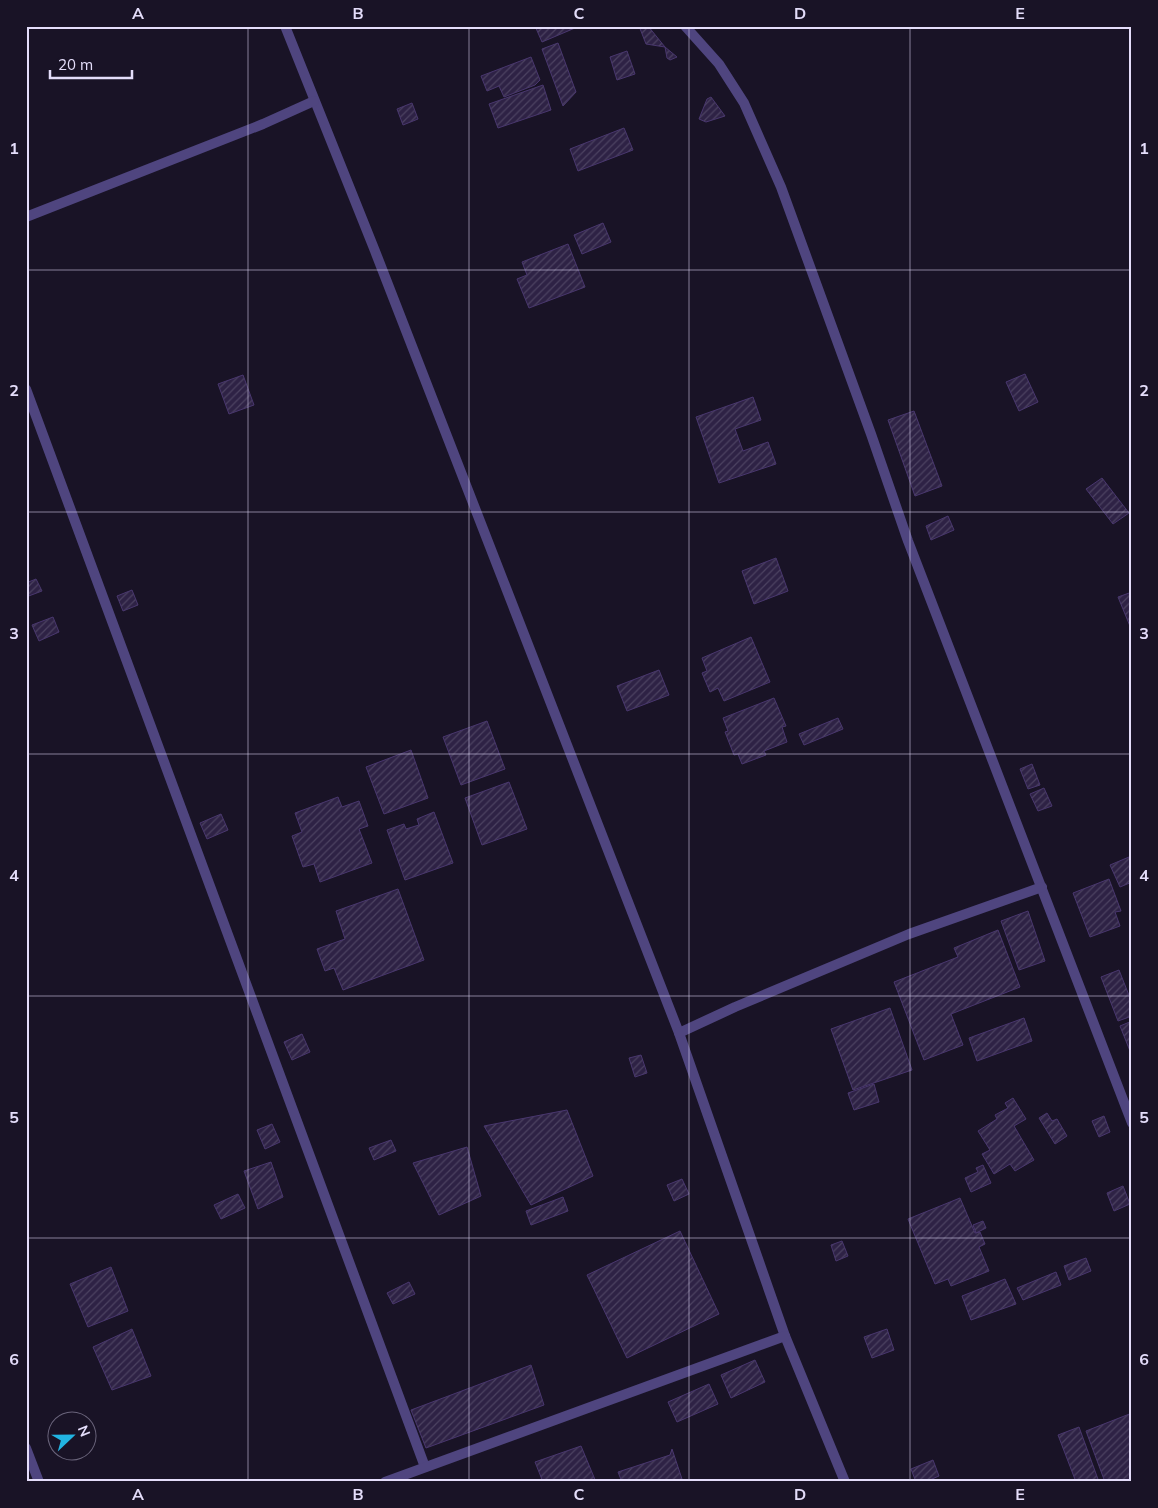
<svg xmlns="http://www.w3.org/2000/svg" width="1158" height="1508" viewBox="0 0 1158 1508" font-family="Mulish,sans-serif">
<defs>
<pattern id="building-hatch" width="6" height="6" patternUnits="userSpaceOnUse" patternTransform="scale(1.25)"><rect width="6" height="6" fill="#2e2245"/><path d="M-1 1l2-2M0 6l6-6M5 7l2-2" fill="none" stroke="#4c4261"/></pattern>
</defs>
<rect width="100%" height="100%" fill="#191326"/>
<!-- building -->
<g fill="url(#building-hatch)" stroke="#49376e">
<polygon points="535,26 574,26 575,28 542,42"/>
<polygon points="639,26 648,26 665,47 646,44"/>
<polygon points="558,43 576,92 563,106 542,49"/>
<polygon points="665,47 677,57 670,60 667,58"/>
<polygon points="627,51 635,74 617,80 610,57"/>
<polygon points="531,57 540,80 535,85 504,97 499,86 487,91 481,76"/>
<polygon points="543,85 551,110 498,128 489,104"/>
<polygon points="711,97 725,116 706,122 699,119 707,99"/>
<polygon points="412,103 418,119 403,125 397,109"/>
<polygon points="624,128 633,150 578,171 570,149"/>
<polygon points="603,223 611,242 582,254 574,235"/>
<polygon points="568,244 585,287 529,308 517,279 527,275 522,262"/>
<polygon points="1025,374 1038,402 1019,411 1006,382"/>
<polygon points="243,375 254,405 229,414 218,384"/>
<polygon points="753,397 761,420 735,429 743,451 768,442 776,464 719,483 696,417"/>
<polygon points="914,411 942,486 915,496 888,420"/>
<polygon points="1102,478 1129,513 1113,524 1086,489"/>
<polygon points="948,516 954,530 931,540 926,526"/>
<polygon points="776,558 788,591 754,604 742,571"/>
<polygon points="36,579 42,591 26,597 26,583"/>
<polygon points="132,590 138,605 123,611 117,596"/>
<polygon points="1132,592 1132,631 1118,597"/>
<polygon points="53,617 59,632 39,641 32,625"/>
<polygon points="751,637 770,682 724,701 718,688 710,692 702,673 707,671 702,658"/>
<polygon points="659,670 669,695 627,711 617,686"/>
<polygon points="774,698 786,726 782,727 787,742 764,751 766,755 742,764 738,754 734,755 725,732 728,731 723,718"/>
<polygon points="838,718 843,729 804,745 799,734"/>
<polygon points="487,721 505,769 461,785 443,737"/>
<polygon points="411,750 428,798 384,814 366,767"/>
<polygon points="1032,764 1040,785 1028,789 1020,769"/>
<polygon points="509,782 527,829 482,845 465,798"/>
<polygon points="1044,788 1052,806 1038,811 1030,794"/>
<polygon points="338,797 342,807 359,801 368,826 359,829 372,863 320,882 314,864 303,867 292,836 302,832 295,813"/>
<polygon points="434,812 453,863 405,880 387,830 404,824 406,829 419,825 417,819"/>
<polygon points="221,814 228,830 207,839 200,823"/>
<polygon points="1129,857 1132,864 1132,882 1120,887 1110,865"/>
<polygon points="1109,879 1121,911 1115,912 1120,926 1090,937 1073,893"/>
<polygon points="398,889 424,960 343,990 334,968 325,971 317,949 345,939 336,911"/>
<polygon points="1028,911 1045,961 1019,970 1001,921"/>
<polygon points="998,930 1020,987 951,1014 963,1045 924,1060 894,982 958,957 954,948"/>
<polygon points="1119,970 1132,1003 1132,1016 1118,1021 1101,977"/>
<polygon points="890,1008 912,1070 853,1090 831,1029"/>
<polygon points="1024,1018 1032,1041 977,1061 969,1038"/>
<polygon points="1132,1021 1132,1056 1120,1026"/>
<polygon points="302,1034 310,1052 292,1060 284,1042"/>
<polygon points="641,1055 647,1073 635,1077 629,1058"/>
<polygon points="874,1084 879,1102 854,1110 848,1093"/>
<polygon points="1013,1098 1026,1119 1014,1126 1034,1160 1015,1171 1010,1164 994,1174 982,1154 990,1150 978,1131 997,1119 995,1115 1008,1108 1005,1103"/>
<polygon points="567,1110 593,1176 531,1205 484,1126"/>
<polygon points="1047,1113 1052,1121 1057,1119 1067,1136 1055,1144 1039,1118"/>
<polygon points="1104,1116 1110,1132 1099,1137 1092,1121"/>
<polygon points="272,1124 280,1142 265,1149 257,1130"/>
<polygon points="391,1140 396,1151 374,1160 369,1148"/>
<polygon points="467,1147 481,1196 439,1215 413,1163"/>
<polygon points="271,1162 283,1197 258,1209 244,1171"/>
<polygon points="983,1165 991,1183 971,1192 965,1178 978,1172 976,1168"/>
<polygon points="682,1179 689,1194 674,1201 667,1185"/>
<polygon points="1123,1186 1130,1204 1114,1211 1107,1193"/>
<polygon points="238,1194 245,1208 221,1219 214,1205"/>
<polygon points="563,1197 568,1211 531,1225 526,1211"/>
<polygon points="960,1198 975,1233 980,1232 985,1244 979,1247 989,1271 951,1286 948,1279 935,1284 908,1219"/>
<polygon points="983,1221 986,1228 976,1233 973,1225"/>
<polygon points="680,1231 719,1314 627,1358 587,1275"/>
<polygon points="842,1241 848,1256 836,1261 831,1245"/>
<polygon points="1086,1258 1091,1271 1069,1280 1064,1266"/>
<polygon points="111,1267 128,1311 88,1327 70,1284"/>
<polygon points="1056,1272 1061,1285 1023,1300 1017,1288"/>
<polygon points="1005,1279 1016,1304 971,1320 962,1296"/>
<polygon points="409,1282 415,1294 393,1304 387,1293"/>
<polygon points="132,1329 151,1376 112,1390 93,1347"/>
<polygon points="887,1329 894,1350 872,1358 864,1337"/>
<polygon points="755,1360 765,1382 731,1398 721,1375"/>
<polygon points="531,1365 544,1405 426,1448 411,1410"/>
<polygon points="709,1384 718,1404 677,1422 668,1402"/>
<polygon points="1132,1413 1132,1482 1105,1482 1086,1431"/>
<polygon points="1079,1427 1099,1482 1076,1482 1058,1435"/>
<polygon points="581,1446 596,1482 543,1482 535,1462"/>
<polygon points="672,1449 683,1482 622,1482 618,1472 670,1455"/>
<polygon points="933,1460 939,1476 925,1482 916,1482 911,1469"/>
</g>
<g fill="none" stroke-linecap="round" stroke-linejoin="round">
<!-- minor -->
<g stroke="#4f457f" stroke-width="10">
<polyline points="285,26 375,251 679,1033 785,1336 845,1482"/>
<polyline points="685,26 719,64 744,103 781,187 871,434 908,541 1132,1123"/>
<polyline points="26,217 263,124 314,101"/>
<polyline points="26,389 425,1467"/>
<polyline points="679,1033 735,1007 909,934 1042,887"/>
<polyline points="26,1448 39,1482"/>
<polyline points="385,1482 785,1336"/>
</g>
</g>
<!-- grid -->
<path fill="none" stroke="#e4ddfa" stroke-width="1" stroke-opacity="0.55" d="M248,26V1482M469,26V1482M689,26V1482M910,26V1482M26,270H1132M26,512H1132M26,754H1132M26,996H1132M26,1238H1132"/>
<!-- border -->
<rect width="1158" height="1508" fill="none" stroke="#191326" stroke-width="55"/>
<!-- north arrow -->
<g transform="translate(72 1436) rotate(68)"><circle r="24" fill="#191326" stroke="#6a647b"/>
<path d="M0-4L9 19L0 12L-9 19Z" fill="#22b4e1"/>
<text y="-8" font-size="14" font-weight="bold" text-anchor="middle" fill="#e4ddfa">N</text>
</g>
<!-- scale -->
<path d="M50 70v8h82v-8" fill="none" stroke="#e4ddfa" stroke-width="2.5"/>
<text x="58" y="70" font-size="15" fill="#e4ddfa" stroke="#191326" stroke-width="4" paint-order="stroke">20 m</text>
<rect x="28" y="28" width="1102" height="1452" fill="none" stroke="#e4ddfa" stroke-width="2"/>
<g font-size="16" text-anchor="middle" font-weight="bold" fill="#e4ddfa">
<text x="138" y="19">A</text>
<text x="358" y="19">B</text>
<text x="579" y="19">C</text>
<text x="800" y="19">D</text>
<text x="1020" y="19">E</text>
<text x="14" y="154">1</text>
<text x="1144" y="154">1</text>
<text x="14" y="396">2</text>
<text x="1144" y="396">2</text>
<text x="14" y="639">3</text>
<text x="1144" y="639">3</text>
<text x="14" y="881">4</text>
<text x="1144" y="881">4</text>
<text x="14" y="1123">5</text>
<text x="1144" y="1123">5</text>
<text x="14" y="1365">6</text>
<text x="1144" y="1365">6</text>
<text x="138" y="1500">A</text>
<text x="358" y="1500">B</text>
<text x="579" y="1500">C</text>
<text x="800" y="1500">D</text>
<text x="1020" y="1500">E</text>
</g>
</svg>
